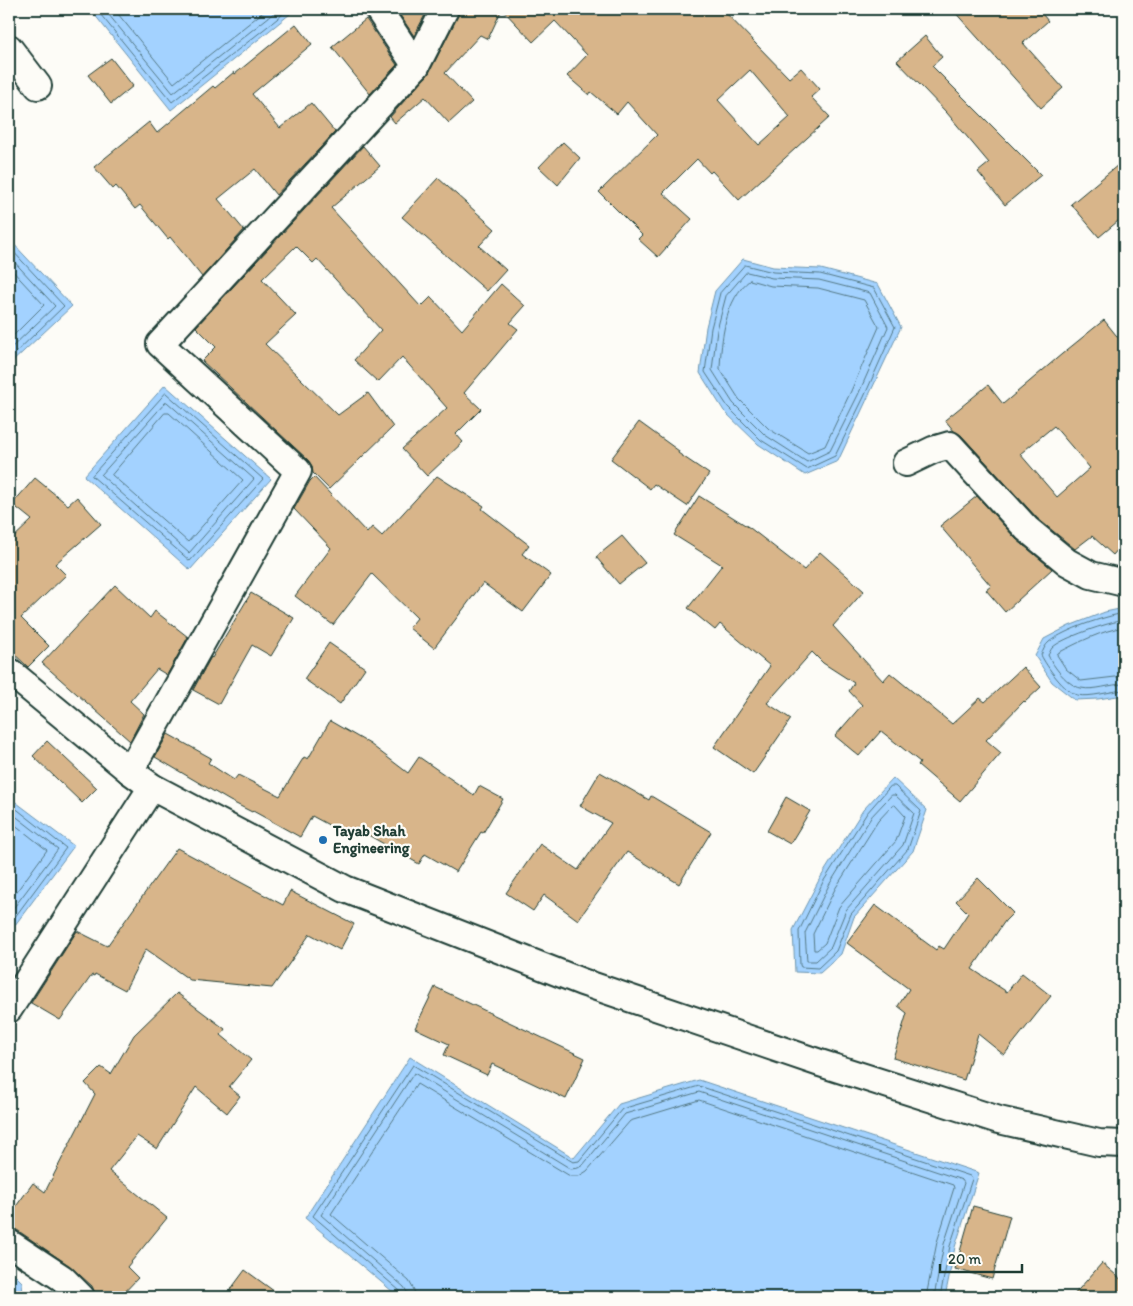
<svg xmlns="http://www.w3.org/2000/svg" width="1133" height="1306" viewBox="0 0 1133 1306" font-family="Itim,sans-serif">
<rect width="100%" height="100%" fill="#fdfcf7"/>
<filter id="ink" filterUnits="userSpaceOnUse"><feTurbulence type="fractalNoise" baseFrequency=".02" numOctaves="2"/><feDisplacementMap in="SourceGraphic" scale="10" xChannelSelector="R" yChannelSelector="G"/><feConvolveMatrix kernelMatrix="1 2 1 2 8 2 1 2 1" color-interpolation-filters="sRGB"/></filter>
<g filter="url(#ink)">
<!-- water -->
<g fill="#a3d2ff" stroke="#6e96ae">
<polygon points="90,9 286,9 290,14 171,110"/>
<polygon points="9,239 72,306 9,365"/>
<polygon points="743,259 773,267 821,269 878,284 901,327 838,461 805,475 758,444 724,411 700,373 706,327 715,291"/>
<polygon points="165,385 271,479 190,570 84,476"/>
<polygon points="1124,608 1124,695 1098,699 1075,700 1052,682 1035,656 1044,639 1069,626 1105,612"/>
<polygon points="893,778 927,810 913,851 854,917 841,954 820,973 795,972 793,930 819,880 863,810"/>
<polygon points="9,797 74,846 9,933"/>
<polygon points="410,1057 574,1158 619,1104 699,1080 979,1173 955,1247 945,1297 399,1297 305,1218"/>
<polygon points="9,1269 22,1282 23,1297 9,1297"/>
</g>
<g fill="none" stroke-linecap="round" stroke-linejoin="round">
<!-- shore -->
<g stroke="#547985" stroke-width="1">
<polyline points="96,9 172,102 282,15 282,9"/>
<polyline points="104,9 173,93 275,12 276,9"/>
<polyline points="114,9 174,83 267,9"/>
<polyline points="9,247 64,306 9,359"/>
<polyline points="9,256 55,306 9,350"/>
<polygon points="745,265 773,272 820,274 874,288 895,327 864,397 835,456 807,469 761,440 728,407 705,372 711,328 720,293"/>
<polyline points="9,267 44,305 9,340"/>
<polygon points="747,272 772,278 819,280 870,293 888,327 858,395 830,451 807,462 765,435 733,403 712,370 717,330 726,296"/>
<path d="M750,280L771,286L818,288L864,300L879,327L851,391L825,446L808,453L769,429L739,399L720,369C721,340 725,299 750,280Z"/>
<polygon points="166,393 263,479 190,561 92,476"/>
<polygon points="167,402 254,479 189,553 101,475 165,403"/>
<polygon points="165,413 169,413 243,480 188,542 112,475"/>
<path d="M1124,613C1103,617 1066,629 1049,642C1045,645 1043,651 1041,655C1047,667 1064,691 1077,695C1090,698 1111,691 1124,690"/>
<path d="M1124,620C1110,622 1061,638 1052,648C1051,649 1049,654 1048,655C1053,666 1068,686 1081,688C1095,691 1110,684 1124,684"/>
<path d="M1124,627C1101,631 1079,642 1058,653L1057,655L1066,669L1081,681L1124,676"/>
<polygon points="891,786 895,786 921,811 908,849 851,914 836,951 818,968 801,967 800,965 799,931 823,882 867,813"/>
<polygon points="892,795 895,795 914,813 903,845 846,910 831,947 816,961 807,961 805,933 829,885 872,816"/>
<polyline points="9,803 66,848 9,925"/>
<polygon points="895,805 905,816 896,841 839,907 825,943 817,950 814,950 813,934 835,889 878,821 892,806"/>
<polyline points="9,811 58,849 9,914"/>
<polyline points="9,820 47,850 9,902"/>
<polyline points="402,1297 400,1291 313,1216 413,1065 573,1162 579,1161 622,1109 699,1086 970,1176 972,1179 950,1246 940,1297"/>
<polyline points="408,1297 407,1292 404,1287 321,1215 414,1073 571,1169 578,1168 583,1165 625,1114 699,1092 962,1180 964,1183 944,1244 934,1297"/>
<polyline points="415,1297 414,1290 409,1281 331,1214 417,1084 570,1176 579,1176 587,1171 630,1121 699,1100 953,1185 954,1188 937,1242 926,1297"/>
</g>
</g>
<!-- building -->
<g fill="#d8b58a" stroke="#1f3d34" fill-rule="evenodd">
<polygon points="396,9 426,9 427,11 414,36"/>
<path d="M460,9H722L789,78L801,68L820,89L811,97L830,117L739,200L712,171L710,173L697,159L663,193L692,219L658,257L638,239L642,235L599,192L657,135L627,102L617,114L591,92L589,95L567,76L587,55L555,21L533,42L502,9L488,39L480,35L445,73L472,102L449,123L425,97L395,123L390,117L429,73L458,16ZM750,70L790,117L759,145L718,100Z"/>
<polygon points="952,9 1038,9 1048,21 1023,43 1063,88 1041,108"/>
<polygon points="366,19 397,65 370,94 332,47"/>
<polygon points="296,24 312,44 252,94 280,128 311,103 335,132 276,195 255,169 218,199 244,230 202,277 170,237 168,239 140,205 135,209 116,186 113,189 94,167 149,122 157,133 213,86 215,88 234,72 235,74"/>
<polygon points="925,36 942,57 932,66 1041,175 1005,205 978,172 989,163 947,113 897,61"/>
<polygon points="111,58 133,86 111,104 88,75"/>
<polygon points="563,142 580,158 558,185 539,167"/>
<polygon points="363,146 380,166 331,208 421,307 431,297 462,330 501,284 525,306 510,323 518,329 464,393 481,409 456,434 463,442 427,476 402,449 447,408 402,357 378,382 354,360 381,330 317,259 313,263 296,246 262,279 296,315 265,344 338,415 368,393 393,427 329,489 313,473 312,466 308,460 202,361 216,347 196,327"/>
<polygon points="1124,160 1124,216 1099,237 1071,204"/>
<polygon points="438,178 495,229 479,246 506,270 487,291 402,217"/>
<path d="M1104,320L1124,345V542L1113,555L1092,536L1075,549L1037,518L961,435L954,431L945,420L988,385L1003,404L1062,354ZM1054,426L1090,468L1057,497L1020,454Z"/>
<polygon points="639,422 679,451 678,453 709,474 687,506 654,484 650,489 611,459"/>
<polygon points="437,476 484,506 482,509 529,545 522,554 551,575 523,612 483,583 434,648 409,628 417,618 372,574 333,625 295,596 331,548 294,509 310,481 314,477 367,533 372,527 382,536"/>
<polygon points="35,478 68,505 77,497 101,524 55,564 66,575 21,618 49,646 28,667 9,649 9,542 32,520 12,504"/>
<polygon points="699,496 750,528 804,570 820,552 864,591 833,626 883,681 890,673 952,724 980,698 985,702 1023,667 1041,687 1025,702 1024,701 986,740 1001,753 960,801 918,765 920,762 881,731 859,756 835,736 862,705 849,691 854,683 823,663 812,652 767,703 791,719 753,774 714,747 770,666 720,624 715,630 688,608 722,565 674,535"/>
<polygon points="977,496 1016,539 1052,569 1005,612 986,590 991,586 940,526"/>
<polygon points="622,536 645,563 619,584 596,557"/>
<polygon points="115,585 150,618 155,611 188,637 167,675 157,669 130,701 144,714 130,741 42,663"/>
<polygon points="251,593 294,618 271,656 252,645 219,704 193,690 211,657 212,658"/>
<polygon points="329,643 365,668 340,704 304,679"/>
<polygon points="330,721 370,744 408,773 419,757 474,795 479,786 503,799 483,833 481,832 456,872 425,854 419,864 356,828 351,837 312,816 300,837 253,811 252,812 230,801 155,757 168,734 211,758 208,763 234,780 238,775 280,796 304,757 308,759"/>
<polygon points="47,741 97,788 82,803 33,756"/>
<polygon points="600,772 649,800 651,796 711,832 679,884 627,852 578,920 544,895 533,911 506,893 540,844 578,870 611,823 580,806"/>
<polygon points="786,797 810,811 790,844 767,831"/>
<polygon points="177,848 283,905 290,891 354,924 340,950 310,934 272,988 190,980 146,949 125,990 95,974 94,976 92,975 60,1020 31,1003 77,931 107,946"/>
<polygon points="978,878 1013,913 1005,921 972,969 1007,992 1022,973 1051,996 1004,1055 978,1034 964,1080 893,1058 907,1013 898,1006 909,989 847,943 875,905 936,950 939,946 944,949 968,913 956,901"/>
<polygon points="435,987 585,1058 566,1099 492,1064 487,1075 444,1055 449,1044 415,1028"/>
<polygon points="177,993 225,1029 221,1035 251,1060 229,1087 240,1096 227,1113 196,1087 157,1149 137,1136 109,1171 167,1218 127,1267 138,1278 120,1297 96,1297 95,1293 92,1286 70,1266 17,1230 9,1228 9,1216 33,1183 45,1192 95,1094 85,1083 101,1067 111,1074 134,1035"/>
<polygon points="973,1206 1010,1216 992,1279 955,1269"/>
<polygon points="1102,1263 1124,1282 1124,1297 1072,1297"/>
<polygon points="245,1270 282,1297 225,1297"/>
</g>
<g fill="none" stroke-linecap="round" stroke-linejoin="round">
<defs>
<g id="minor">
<polyline points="378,9 416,66"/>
<polyline points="9,48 38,86"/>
<polyline points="906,463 933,450 950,445 1027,529 1067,562 1091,575 1124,583"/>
<polyline points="9,671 130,771 152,787 345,889 582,982 820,1063 999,1120 1099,1143 1124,1144"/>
<polyline points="130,771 298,471 160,344 416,66 445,9"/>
<polyline points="9,1009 152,787"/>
<polyline points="9,1243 62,1278 81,1297"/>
</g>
</defs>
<!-- minor casing -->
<use href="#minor" stroke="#1f3d34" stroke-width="30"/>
<!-- minor -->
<use href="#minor" stroke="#fdfcf7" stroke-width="26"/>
</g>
</g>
<!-- markers -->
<circle fill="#1f6fb2" stroke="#fdfcf7" stroke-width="2" cx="323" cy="840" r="5"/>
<g text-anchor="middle" stroke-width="4.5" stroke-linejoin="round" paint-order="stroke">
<!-- poi labels -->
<g font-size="15" font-weight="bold" fill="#1f3d34" stroke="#fdfcf7" text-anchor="start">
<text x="333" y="836">Tayab Shah<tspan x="333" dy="17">Engineering</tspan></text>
</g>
</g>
<!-- margin -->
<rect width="1133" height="1306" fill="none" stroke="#fdfcf7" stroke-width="30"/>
<rect x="15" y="15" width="1103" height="1276" fill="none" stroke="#1f3d34" stroke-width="2" filter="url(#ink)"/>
<!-- scale -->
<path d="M940 1264v8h82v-8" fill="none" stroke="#1f3d34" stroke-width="2.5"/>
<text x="948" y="1264" font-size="15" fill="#1f3d34" stroke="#fdfcf7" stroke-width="4" paint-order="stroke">20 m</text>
</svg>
